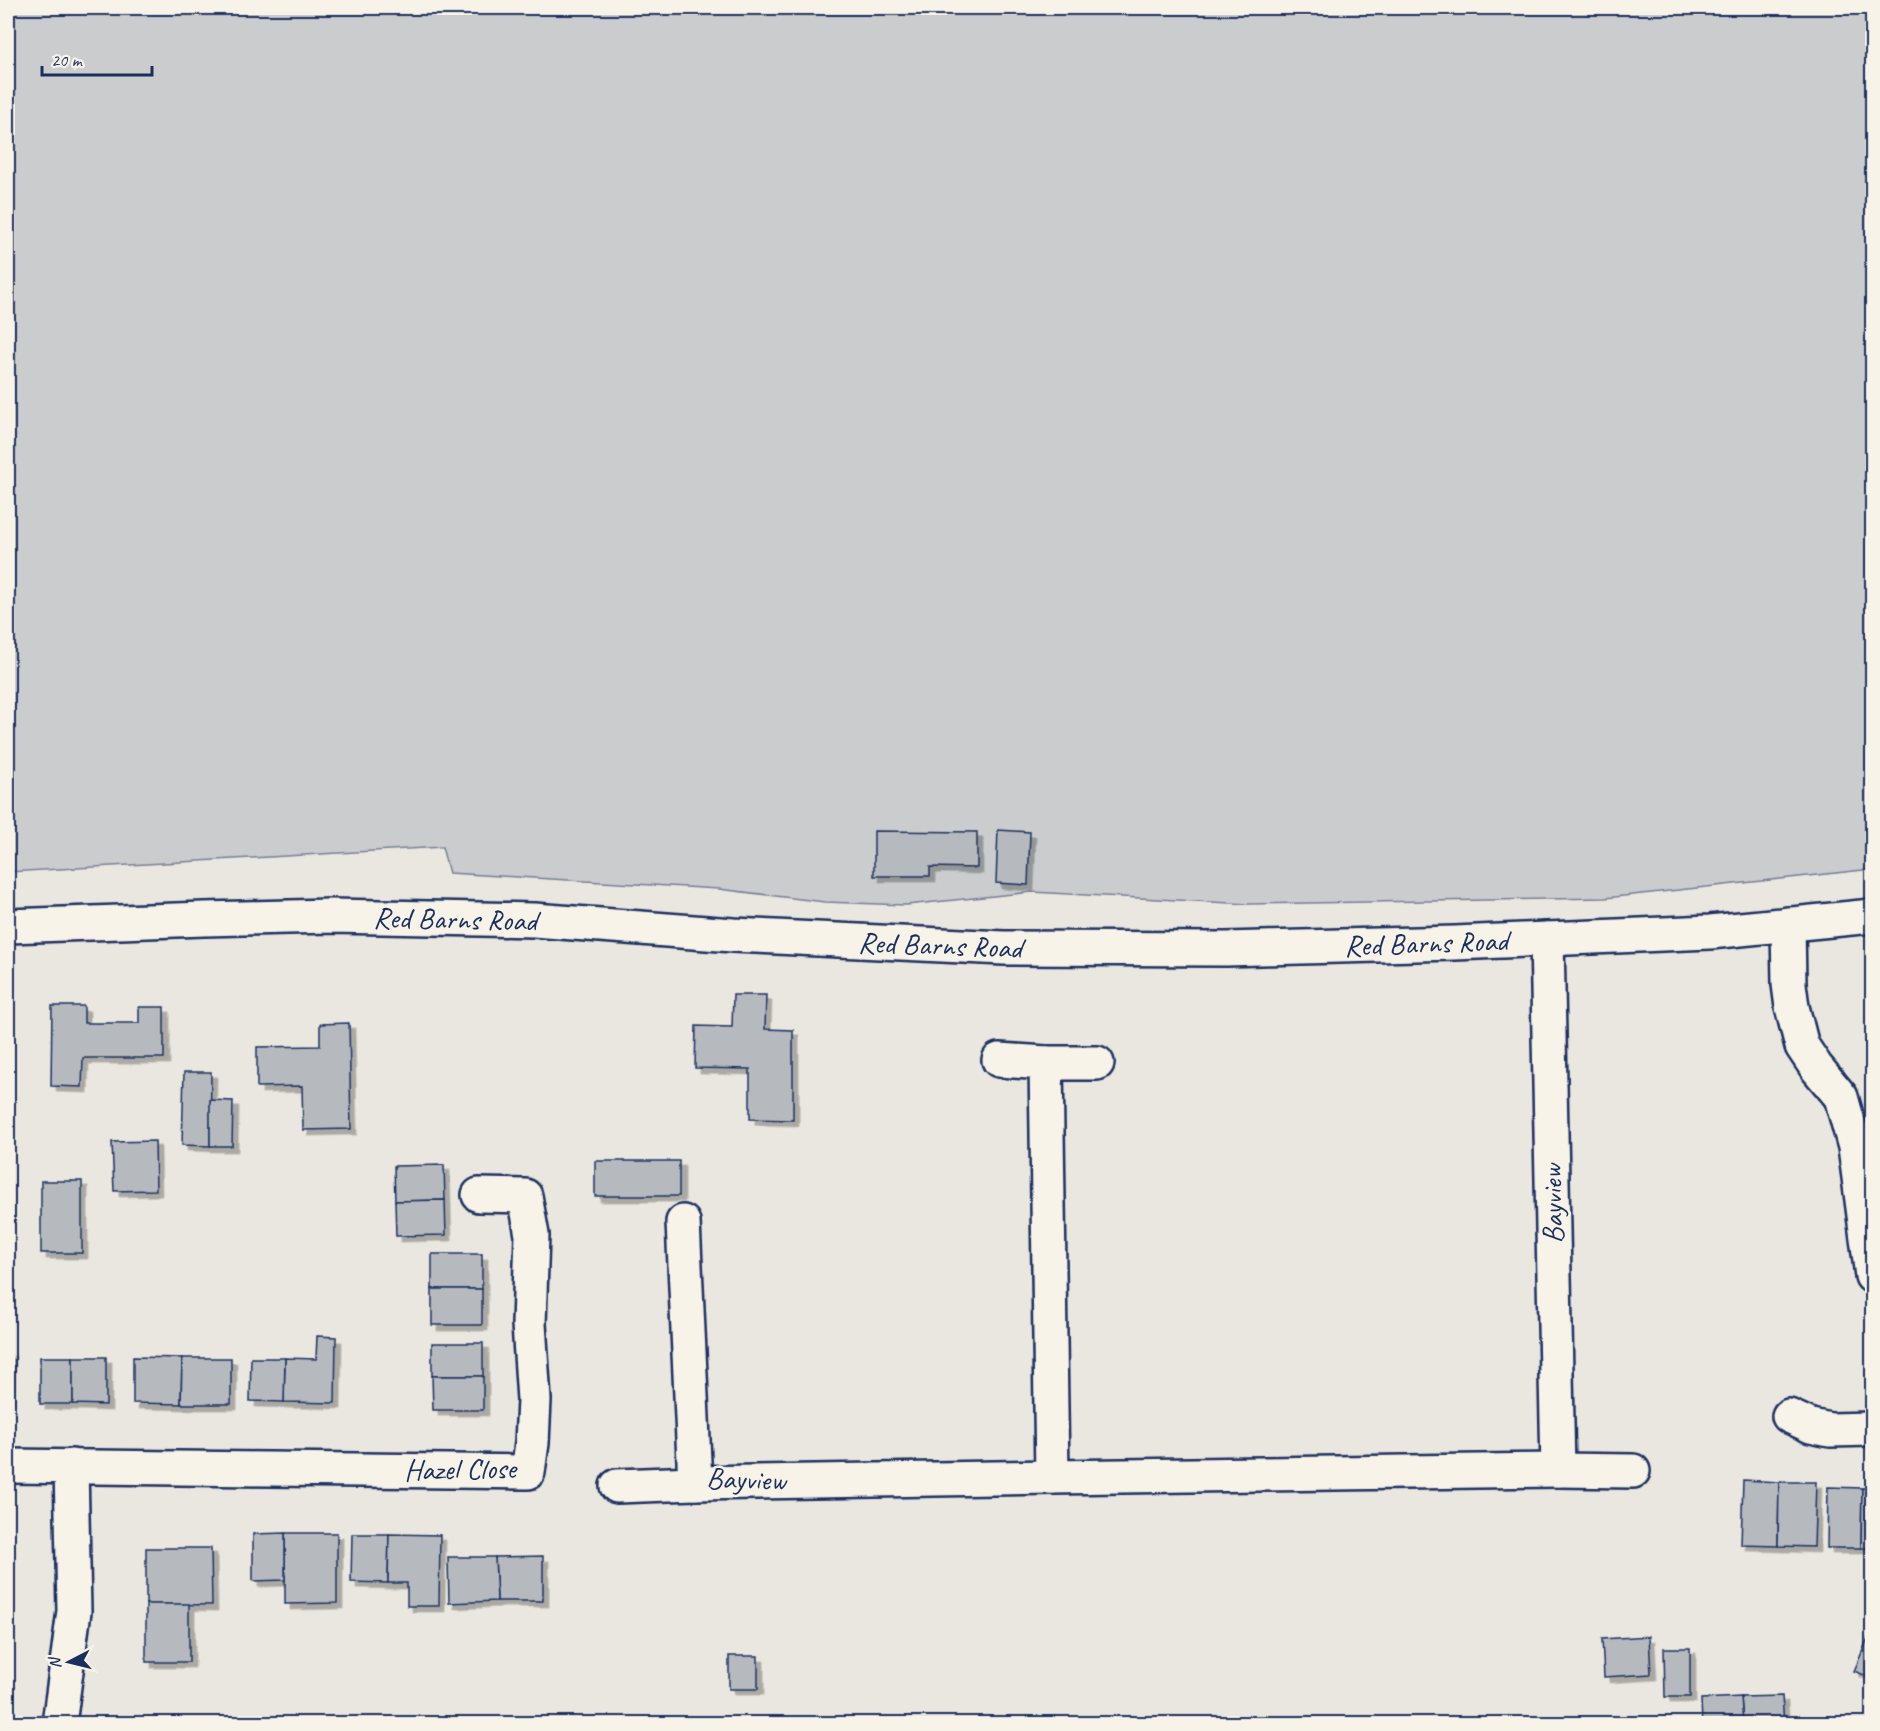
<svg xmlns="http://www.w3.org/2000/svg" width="1880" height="1731" viewBox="0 0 1880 1731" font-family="Caveat,sans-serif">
<defs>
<filter id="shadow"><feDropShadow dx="5.5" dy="5.5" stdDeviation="0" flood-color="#0004"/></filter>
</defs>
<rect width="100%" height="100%" fill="#eae7e0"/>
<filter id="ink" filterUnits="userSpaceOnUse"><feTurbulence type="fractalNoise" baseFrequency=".0167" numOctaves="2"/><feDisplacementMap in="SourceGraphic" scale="12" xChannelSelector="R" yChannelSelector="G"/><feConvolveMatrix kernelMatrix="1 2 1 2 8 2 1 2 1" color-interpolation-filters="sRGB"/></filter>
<g filter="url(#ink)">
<!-- green -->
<polygon fill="#cbcccd" stroke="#737e96" stroke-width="1.5" points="8,8 1872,8 1872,869 1605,898 1248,904 1032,892 906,905 825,902 719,889 449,873 442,847 8,872"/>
<!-- building -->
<g fill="#b6babf" stroke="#1b2f5e" stroke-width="1.5" filter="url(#shadow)">
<polygon points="998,830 1030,832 1028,885 996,883"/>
<polygon points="874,831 977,832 977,868 930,867 930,876 874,876"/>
<polygon points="733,995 766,995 765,1029 793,1030 793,1120 750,1119 750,1069 695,1068 696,1026 732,1027"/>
<polygon points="52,1006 84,1006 84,1023 139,1023 139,1007 164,1007 164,1058 83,1058 82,1087 51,1086"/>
<polygon points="349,1023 351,1129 303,1130 302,1086 257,1087 257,1047 320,1046 320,1024"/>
<polygon points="184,1072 211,1072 210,1146 182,1145"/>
<polygon points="210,1100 233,1101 232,1146 210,1146"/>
<polygon points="155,1141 156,1190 114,1191 112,1142"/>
<rect x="595" y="1161" width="84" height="35"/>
<polygon points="444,1165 445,1200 395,1201 394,1166"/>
<rect x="41" y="1181" width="41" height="72"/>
<polygon points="445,1200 446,1235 396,1236 395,1201"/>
<rect x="432" y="1254" width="50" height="35"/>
<rect x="432" y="1289" width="50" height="36"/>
<polygon points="317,1336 336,1337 335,1403 284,1402 285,1358 316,1359"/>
<rect x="432" y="1343" width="51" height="33"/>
<polygon points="8,1351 10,1351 9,1397 8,1397"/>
<rect x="40" y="1357" width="33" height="47"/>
<polygon points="73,1357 106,1357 106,1405 73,1404"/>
<polygon points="133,1357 182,1358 181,1404 133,1403"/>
<polygon points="182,1358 231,1358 231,1404 181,1404"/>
<polygon points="251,1358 285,1358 284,1402 250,1401"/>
<polygon points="432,1376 483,1376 483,1410 433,1410"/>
<polygon points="1743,1480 1779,1482 1778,1546 1741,1545"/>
<polygon points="1779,1482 1816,1482 1814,1547 1778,1546"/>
<polygon points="1828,1487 1862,1488 1861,1548 1827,1548"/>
<polygon points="1862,1488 1872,1488 1872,1548 1861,1548"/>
<polygon points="285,1533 337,1533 337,1603 285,1604"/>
<polygon points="285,1533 285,1580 253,1581 253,1534"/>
<polygon points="352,1534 389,1534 388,1583 351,1582"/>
<polygon points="389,1534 440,1535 439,1606 407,1606 407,1583 388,1583"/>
<polygon points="146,1548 211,1548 212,1605 146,1604"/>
<polygon points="543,1556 543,1601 497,1601 495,1557"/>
<polygon points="448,1557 495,1557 497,1601 449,1603"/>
<rect x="146" y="1604" width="43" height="58"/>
<polygon points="1649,1636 1651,1674 1604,1677 1602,1639"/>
<polygon points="1868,1638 1872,1638 1872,1678 1854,1671"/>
<polygon points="1664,1648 1690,1648 1690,1697 1665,1697"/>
<rect x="729" y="1656" width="29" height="33"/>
<polygon points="1782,1696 1784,1724 1743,1724 1741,1697"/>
<polygon points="1741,1697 1743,1724 1702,1724 1701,1699"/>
<rect x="502" y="1719" width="21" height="5"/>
</g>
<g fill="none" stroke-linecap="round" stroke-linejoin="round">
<defs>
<g id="minor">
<polyline points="1788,924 1789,984 1792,1007 1802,1046 1816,1067 1841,1097 1855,1147 1872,1276"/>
<polyline points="1547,939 1558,1470 1633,1471"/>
<polyline points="999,1060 1046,1063 1052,1477 1558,1470"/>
<polyline points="1046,1063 1097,1063"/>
<polyline points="683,1222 695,1483"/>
<polyline points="1789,1416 1811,1426 1830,1430 1872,1429"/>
<polyline points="8,1466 528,1472 532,1443 534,1400 529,1324 532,1235 525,1196 479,1195"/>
<polyline points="617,1486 695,1483 1052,1477"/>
<polyline points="59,1724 74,1611 71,1466"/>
</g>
<polyline id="tertiary" points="8,926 204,919 331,916 534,920 733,935 1004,948 1226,949 1455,943 1710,932 1872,916"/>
</defs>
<!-- minor casing -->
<use href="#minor" stroke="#1b2f5e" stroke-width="38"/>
<!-- tertiary casing -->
<use href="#tertiary" stroke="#1b2f5e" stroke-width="38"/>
<!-- minor -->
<use href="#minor" stroke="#f7f3e8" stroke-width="33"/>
<!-- tertiary -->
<use href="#tertiary" stroke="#f7f3e8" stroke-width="33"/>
</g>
</g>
<g text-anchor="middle" stroke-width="5" stroke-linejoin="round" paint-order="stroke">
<!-- street labels -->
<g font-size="30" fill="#1b2f5e" stroke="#f7f3e8">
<text transform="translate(455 919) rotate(1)" y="10">Red Barns Road</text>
<text transform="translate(1426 943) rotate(-2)" y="10">Red Barns Road</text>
<text transform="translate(940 945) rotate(2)" y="10">Red Barns Road</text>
<text transform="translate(1552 1204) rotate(-91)" y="10">Bayview</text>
<text transform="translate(460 1469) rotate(-1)" y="10">Hazel Close</text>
<text transform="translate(746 1479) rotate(2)" y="10">Bayview</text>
</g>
</g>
<!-- margin -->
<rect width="1880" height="1731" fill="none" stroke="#f7f3e8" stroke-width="30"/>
<rect x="15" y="15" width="1850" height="1701" fill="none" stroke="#1b2f5e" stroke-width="2" filter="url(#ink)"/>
<!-- north arrow -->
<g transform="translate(69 1662) rotate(263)" stroke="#f7f3e8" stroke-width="4.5" paint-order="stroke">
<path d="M0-4.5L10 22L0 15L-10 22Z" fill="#1b2f5e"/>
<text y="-9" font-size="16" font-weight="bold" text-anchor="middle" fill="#1b2f5e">N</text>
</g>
<!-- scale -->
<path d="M42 66v9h110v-9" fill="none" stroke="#1b2f5e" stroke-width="3"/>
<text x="51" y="66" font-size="18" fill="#1b2f5e" stroke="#f7f3e8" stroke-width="4.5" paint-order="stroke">20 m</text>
</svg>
